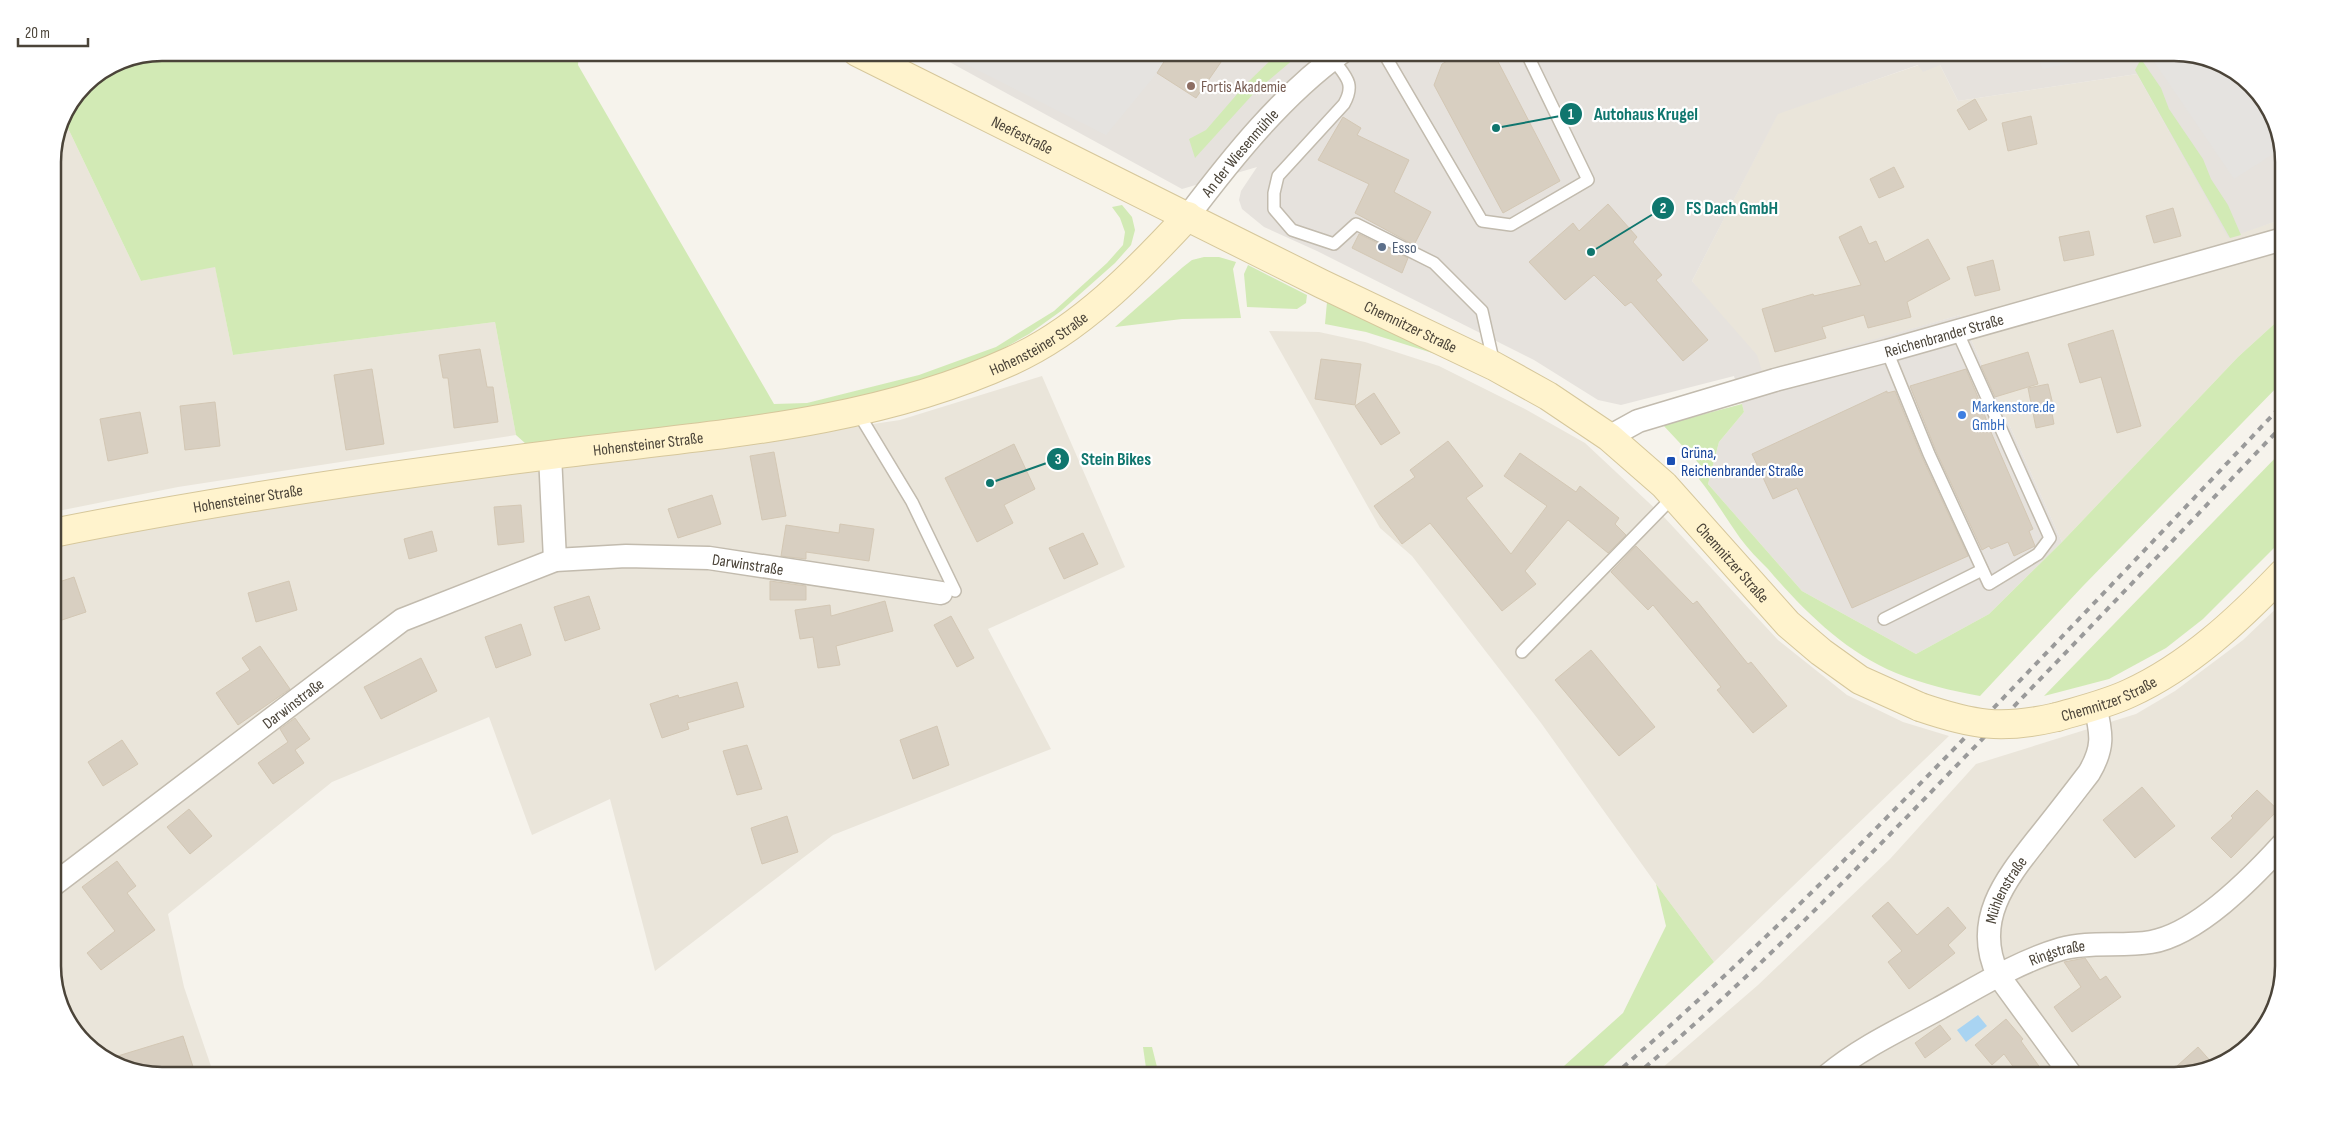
<svg xmlns="http://www.w3.org/2000/svg" width="2336" height="1128" viewBox="0 0 2336 1128" font-family="'Sofia Sans Condensed',sans-serif">
<rect width="100%" height="100%" fill="#f6f3ec"/>
<!-- residential -->
<g fill="#eae5da">
<polygon points="1919,65 1940,65 1958,101 2137,74 2228,237 2283,219 2283,316 2238,357 2062,542 1960,315 1762,372 1692,281 1778,113"/>
<polygon points="66,124 141,281 215,266 233,355 495,322 516,435 178,487 53,512 53,155 59,127"/>
<polygon points="1269,331 1319,332 1365,342 1439,366 1525,409 1585,443 1663,516 1778,640 1847,695 1903,722 1949,736 1714,962 1656,884 1541,723 1412,556 1380,528"/>
<polygon points="1042,376 1125,567 988,629 1051,749 833,835 655,971 610,799 532,835 489,717 332,782 168,914 184,987 214,1075 162,1075 114,1064 71,1027 53,974 53,538 147,517 773,439 900,420"/>
<polygon points="2283,602 2283,966 2272,1014 2235,1057 2174,1075 1654,1075 1758,985 1890,859 1976,764 2136,714 2175,691 2243,640"/>
</g>
<!-- industrial -->
<polygon fill="#e6e2dd" points="933,53 2174,53 2222,64 2265,101 2283,155 2283,219 2228,238 2137,74 1958,101 1940,65 1923,72 1918,65 1778,114 1692,281 1757,355 1762,371 1960,315 2062,542 1989,614 1916,654 1802,591 1708,484 1719,442 1744,412 1734,376 1621,405 1598,400 1534,360 1317,251 1264,227 1242,209 1239,200 1241,191 1257,167 1182,189"/>
<!-- green -->
<g fill="#d2eab5">
<path d="M162,53H579L578,65L774,404L807,403L919,375L996,347L1054,311L1107,263L1123,245L1125,232L1120,218L1112,207L1122,205L1132,217L1135,230L1131,245L1115,263L1061,311L1029,334L999,351L957,369L916,384L785,414L526,444L516,435L495,322L233,355L215,267L141,281L66,124L59,127C65,101 96,71 120,61C132,56 149,55 162,53Z"/>
<polygon points="1278,53 1301,53 1255,92 1195,158 1189,139 1206,130 1245,85"/>
<polygon points="2141,59 2161,88 2169,109 2203,159 2211,179 2228,205 2241,235 2230,238 2135,70"/>
<polygon points="1204,257 1219,257 1236,262 1233,269 1241,318 1182,319 1115,327 1183,267 1192,260"/>
<polygon points="1248,265 1307,295 1306,303 1297,309 1247,307 1244,274"/>
<polygon points="1327,302 1448,358 1366,332 1325,324"/>
<path d="M2283,316V381L2083,586L1980,696C1952,691 1923,684 1896,673C1845,652 1803,610 1768,569C1758,559 1748,549 1740,538C1726,518 1714,498 1699,479L1705,470L1663,425L1742,404L1744,412L1719,442L1708,484L1802,591L1916,654L1989,614L2062,542L2238,357Z"/>
<polygon points="2283,450 2283,539 2203,619 2166,648 2109,679 2044,696"/>
<polygon points="1656,884 1714,962 1594,1075 1554,1075 1623,1013 1666,926"/>
<polygon points="1143,1047 1152,1047 1159,1075 1147,1075"/>
</g>
<!-- parking -->
<g fill="#e5e3e0">
<polygon points="944,53 1170,53 1157,73 1106,135"/>
<polygon points="2036,53 2036,52 2123,53 2042,69"/>
<polygon points="2148,53 2174,53 2222,64 2265,101 2281,149 2234,179"/>
</g>
<!-- water -->
<polygon fill="#a9d4f2" points="1978,1015 1987,1026 1966,1042 1957,1030"/>
<!-- building -->
<g fill="#d8cfc1" stroke="#d3c7b4">
<polygon points="1170,52 1228,52 1196,98 1157,73"/>
<polygon points="1462,52 1493,52 1560,181 1503,213 1434,85 1442,64"/>
<polygon points="1975,99 1987,120 1969,130 1957,110"/>
<polygon points="2031,116 2037,144 2008,151 2002,123"/>
<polygon points="1343,117 1361,128 1357,135 1409,160 1394,192 1431,212 1414,245 1355,213 1369,184 1318,160"/>
<polygon points="1894,167 1904,187 1879,198 1870,179"/>
<polygon points="1608,204 1637,237 1633,242 1662,275 1656,280 1708,340 1683,361 1631,302 1625,306 1594,275 1565,300 1529,262 1573,223 1579,231"/>
<polygon points="2173,208 2181,236 2154,243 2146,216"/>
<polygon points="1861,226 1869,244 1876,241 1885,262 1928,239 1950,279 1907,302 1911,317 1868,328 1864,315 1822,327 1826,338 1775,352 1762,309 1813,294 1814,296 1861,285 1839,237"/>
<polygon points="2089,231 2094,255 2064,261 2059,237"/>
<polygon points="1359,234 1408,258 1402,273 1352,248"/>
<polygon points="1993,260 2000,290 1975,296 1967,267"/>
<polygon points="2113,330 2141,426 2117,433 2101,377 2080,383 2068,344"/>
<polygon points="480,349 487,387 493,387 498,422 454,428 448,378 443,378 439,355"/>
<polygon points="2028,352 2038,384 1995,397 1981,366"/>
<polygon points="1321,359 1361,364 1355,405 1315,399"/>
<polygon points="372,369 384,444 346,450 334,375"/>
<polygon points="1966,369 1980,402 1990,430 2033,529 2029,531 2035,546 2014,556 2008,542 1991,549 1989,546 1982,550 1936,451 1910,386"/>
<polygon points="2048,384 2055,413 2052,413 2054,424 2036,428 2028,388"/>
<polygon points="1887,391 1887,393 1895,391 1922,457 1968,556 1852,608 1797,488 1773,499 1752,454"/>
<polygon points="1374,393 1400,433 1381,445 1355,406"/>
<polygon points="215,402 220,446 185,450 180,406"/>
<polygon points="140,412 148,453 108,461 100,419"/>
<polygon points="1448,441 1483,486 1466,498 1511,554 1547,506 1504,476 1520,453 1576,492 1580,486 1619,518 1615,524 1626,535 1608,553 1568,520 1525,571 1536,584 1502,611 1430,523 1402,544 1374,506 1415,477 1410,470"/>
<polygon points="1014,444 1035,489 1004,505 1013,523 977,542 945,478"/>
<polygon points="774,452 786,516 762,520 750,456"/>
<polygon points="712,495 721,524 678,538 668,509"/>
<polygon points="521,505 524,542 498,545 494,507"/>
<polygon points="840,524 874,529 869,561 806,552 806,559 781,556 786,525 839,533"/>
<polygon points="432,531 437,551 409,559 404,539"/>
<polygon points="1083,533 1098,564 1064,579 1049,548"/>
<polygon points="1636,546 1693,604 1697,601 1748,664 1751,662 1787,706 1753,733 1717,690 1721,687 1653,605 1648,610 1611,572"/>
<polygon points="74,577 86,612 53,623 53,584"/>
<polygon points="289,581 297,610 256,622 248,593"/>
<polygon points="770,581 806,586 806,600 770,600"/>
<polygon points="589,596 600,629 565,641 554,607"/>
<polygon points="885,601 893,631 836,646 840,665 818,668 813,637 800,639 795,610 830,605 831,616"/>
<polygon points="951,616 974,658 957,667 934,625"/>
<polygon points="521,624 531,655 496,668 485,637"/>
<polygon points="260,646 290,689 238,725 216,693 250,670 242,658"/>
<polygon points="1591,650 1655,727 1619,756 1555,680"/>
<polygon points="421,658 437,691 381,719 364,687"/>
<polygon points="737,682 744,707 687,723 689,729 662,738 650,704 678,695 679,698"/>
<polygon points="295,718 310,739 295,750 304,763 273,784 258,763 288,742 280,729"/>
<polygon points="937,726 949,765 913,779 900,740"/>
<polygon points="122,740 138,764 103,786 88,762"/>
<polygon points="747,745 762,789 737,795 723,751"/>
<polygon points="2142,787 2175,826 2135,858 2103,820"/>
<polygon points="2257,790 2278,810 2231,858 2211,838 2233,818 2231,816"/>
<polygon points="189,809 212,836 190,854 167,827"/>
<polygon points="787,816 798,852 762,864 751,828"/>
<polygon points="117,861 136,886 127,893 155,930 101,970 87,953 115,931 82,887"/>
<polygon points="1888,902 1917,935 1948,907 1966,928 1948,945 1955,953 1909,989 1888,962 1902,951 1872,916"/>
<polygon points="2085,958 2100,980 2106,976 2121,997 2072,1032 2054,1007 2081,987 2064,962"/>
<polygon points="2006,1019 2023,1039 2021,1041 2046,1076 2020,1076 2004,1054 1992,1065 1975,1045"/>
<polygon points="1940,1025 1951,1039 1925,1058 1915,1043"/>
<polygon points="183,1036 196,1076 162,1076 114,1064 108,1059"/>
<polygon points="2198,1047 2213,1064 2174,1076 2166,1076"/>
</g>
<g fill="none" stroke-linecap="round" stroke-linejoin="round">
<defs>
<g id="lane">
<polyline points="1383,52 1482,221 1511,225 1588,180 1526,52"/>
<path d="M1333,59C1345,76 1356,83 1344,104L1278,176L1274,193V209L1292,230L1334,244L1356,224L1434,263L1482,311L1494,364"/>
<polyline points="1887,351 1929,454 1989,584 2038,554 2050,538 1957,331"/>
<polyline points="857,411 912,502 955,591"/>
<polyline points="1884,619 1982,570"/>
<polyline points="1522,652 1674,496"/>
</g>
<g id="street">
<path id="s1" d="M1188,216C1232,158 1282,95 1342,52"/>
<path id="s2" d="M1609,437L1638,421L1775,380L1887,351L2283,239"/>
<polyline points="550,455 555,560"/>
<path id="s3" d="M53,885L402,620L555,560L626,556L709,558L941,593"/>
<path id="s4" d="M1828,1075C1860,1048 1901,1029 1938,1009C1978,987 2017,962 2061,949C2089,941 2122,947 2151,942C2198,934 2252,878 2283,844"/>
<path id="s5" d="M2071,1075L1998,975C1972,920 2006,879 2039,837C2056,816 2072,795 2089,773C2104,748 2102,734 2095,706"/>
</g>
<g id="secondary">
<path id="s6" d="M857,52L1322,284L1494,366L1548,396L1609,437L1664,485L1788,624L1821,652L1860,680L1920,707"/>
<path id="s7" d="M53,533C217,500 383,476 550,455C705,435 866,427 1011,361C1080,330 1137,271 1188,216"/>
<path id="s8" d="M2057,717C2081,710 2107,704 2130,693C2189,666 2239,619 2283,573"/>
</g>
</defs>
<!-- lane casing -->
<use href="#lane" stroke="#c2bbae" stroke-width="14"/>
<!-- street casing -->
<use href="#street" stroke="#c2bbae" stroke-width="25"/>
<!-- secondary casing -->
<use href="#secondary" stroke="#d6c79b" stroke-width="30"/>
<!-- lane -->
<use href="#lane" stroke="#fff" stroke-width="11"/>
<!-- street -->
<use href="#street" stroke="#fff" stroke-width="22"/>
<!-- secondary -->
<use href="#secondary" stroke="#fff3cd" stroke-width="28"/>
<!-- rail -->
<g stroke="#9a9a9a" stroke-width="4" stroke-dasharray="6 6" stroke-linecap="butt">
<path d="M1614,1075C1744,963 1864,842 1984,718C2084,614 2184,509 2283,404"/>
<path d="M1636,1075C1751,978 1856,870 1961,761C2069,650 2176,537 2283,425"/>
</g>
<defs>
<path id="secondary-bridge" d="M1920,707C1973,725 2001,730 2057,717"/>
</defs>
<!-- secondary-bridge casing -->
<use href="#secondary-bridge" stroke="#d6c79b" stroke-width="30" stroke-linecap="butt"/>
<!-- secondary-bridge -->
<use href="#secondary-bridge" stroke="#fff3cd" stroke-width="28"/>
</g>
<!-- markers -->
<circle fill="#8d6e63" stroke="#fff" stroke-width="2" cx="1191" cy="86" r="5"/>
<circle fill="#5c6f8a" stroke="#fff" stroke-width="2" cx="1382" cy="247" r="5"/>
<circle fill="#3f7fe0" stroke="#fff" stroke-width="2" cx="1962" cy="415" r="5"/>
<rect fill="#1a4fb4" stroke="#fff" stroke-width="2" x="1666" y="456" width="10" height="10" rx="2.5"/>
<g text-anchor="middle" stroke-width="4.5" stroke-linejoin="round" paint-order="stroke">
<!-- education labels -->
<g font-size="16" fill="#785e54" stroke="#fff" text-anchor="start">
<text x="1201" y="92">Fortis Akademie</text>
</g>
<!-- street labels -->
<g font-size="16" fill="#4b4439" stroke="#fff">
<text dy="6" stroke="none"><textPath href="#s6" startOffset="185">Neefestraße</textPath></text>
<text dy="6" stroke="none"><textPath href="#s1" startOffset="82">An der Wiesenmühle</textPath></text>
<text dy="6" stroke="none"><textPath href="#s6" startOffset="618">Chemnitzer Straße</textPath></text>
<text dy="6" stroke="none"><textPath href="#s2" startOffset="351">Reichenbrander Straße</textPath></text>
<text dy="6" stroke="none"><textPath href="#s7" startOffset="1008">Hohensteiner Straße</textPath></text>
<text dy="6" stroke="none"><textPath href="#s7" startOffset="602">Hohensteiner Straße</textPath></text>
<text dy="6" stroke="none"><textPath href="#s7" startOffset="198">Hohensteiner Straße</textPath></text>
<text dy="6" stroke="none"><textPath href="#s6" startOffset="1022">Chemnitzer Straße</textPath></text>
<text dy="6" stroke="none"><textPath href="#s3" startOffset="796">Darwinstraße</textPath></text>
<text dy="6" stroke="none"><textPath href="#s8" startOffset="55">Chemnitzer Straße</textPath></text>
<text dy="6" stroke="none"><textPath href="#s3" startOffset="301">Darwinstraße</textPath></text>
<text dy="6" stroke="none"><textPath href="#s5" startOffset="214">Mühlenstraße</textPath></text>
<text dy="6" stroke="none"><textPath href="#s4" startOffset="261">Ringstraße</textPath></text>
</g>
<!-- service labels -->
<g font-size="16" fill="#4e5e75" stroke="#fff" text-anchor="start">
<text x="1392" y="253">Esso</text>
</g>
<!-- shop labels -->
<g font-size="16" fill="#366cbe" stroke="#fff" text-anchor="start">
<text x="1972" y="412">Markenstore.de<tspan x="1972" dy="18">GmbH</tspan></text>
</g>
<!-- transit labels -->
<g font-size="16" fill="#164399" stroke="#fff" text-anchor="start">
<text x="1681" y="458">Grüna,<tspan x="1681" dy="18">Reichenbrander Straße</tspan></text>
</g>
</g>
<!-- crop -->
<path d="M0 0H2336V1128H0ZM162 61H2174A101 101 0 0 1 2275 162V966A101 101 0 0 1 2174 1067H162A101 101 0 0 1 61 966V162A101 101 0 0 1 162 61Z" fill="#fff" fill-rule="evenodd"/>
<path fill="none" stroke="#4b4439" stroke-width="2.5" d="M162 61H2174A101 101 0 0 1 2275 162V966A101 101 0 0 1 2174 1067H162A101 101 0 0 1 61 966V162A101 101 0 0 1 162 61Z"/>
<!-- callouts -->
<path fill="none" stroke="#0f766e" stroke-width="2" d="M1496 128L1571 114M1591 252L1663 208M990 483L1058 459"/>
<g fill="#0f766e" stroke="#fff" stroke-width="2">
<circle cx="1496" cy="128" r="5"/>
<circle cx="1591" cy="252" r="5"/>
<circle cx="990" cy="483" r="5"/>
<circle cx="1571" cy="114" r="12"/>
<circle cx="1663" cy="208" r="12"/>
<circle cx="1058" cy="459" r="12"/>
</g>
<g font-size="15" text-anchor="middle" font-weight="bold" fill="#fff">
<text x="1571" y="119">1</text>
<text x="1663" y="213">2</text>
<text x="1058" y="464">3</text>
</g>
<g font-size="18" text-anchor="middle" font-weight="bold" fill="#0f766e" stroke="#fff" stroke-width="4.5" stroke-linejoin="round" paint-order="stroke">
<text x="1646" y="120">Autohaus Krugel</text>
<text x="1732" y="214">FS Dach GmbH</text>
<text x="1116" y="465">Stein Bikes</text>
</g>
<!-- scale -->
<path d="M18 38v8h70v-8" fill="none" stroke="#4b4439" stroke-width="2.5"/>
<text x="25" y="38" font-size="15" fill="#4b4439" stroke="#ffffff" stroke-width="4" paint-order="stroke">20 m</text>
</svg>
